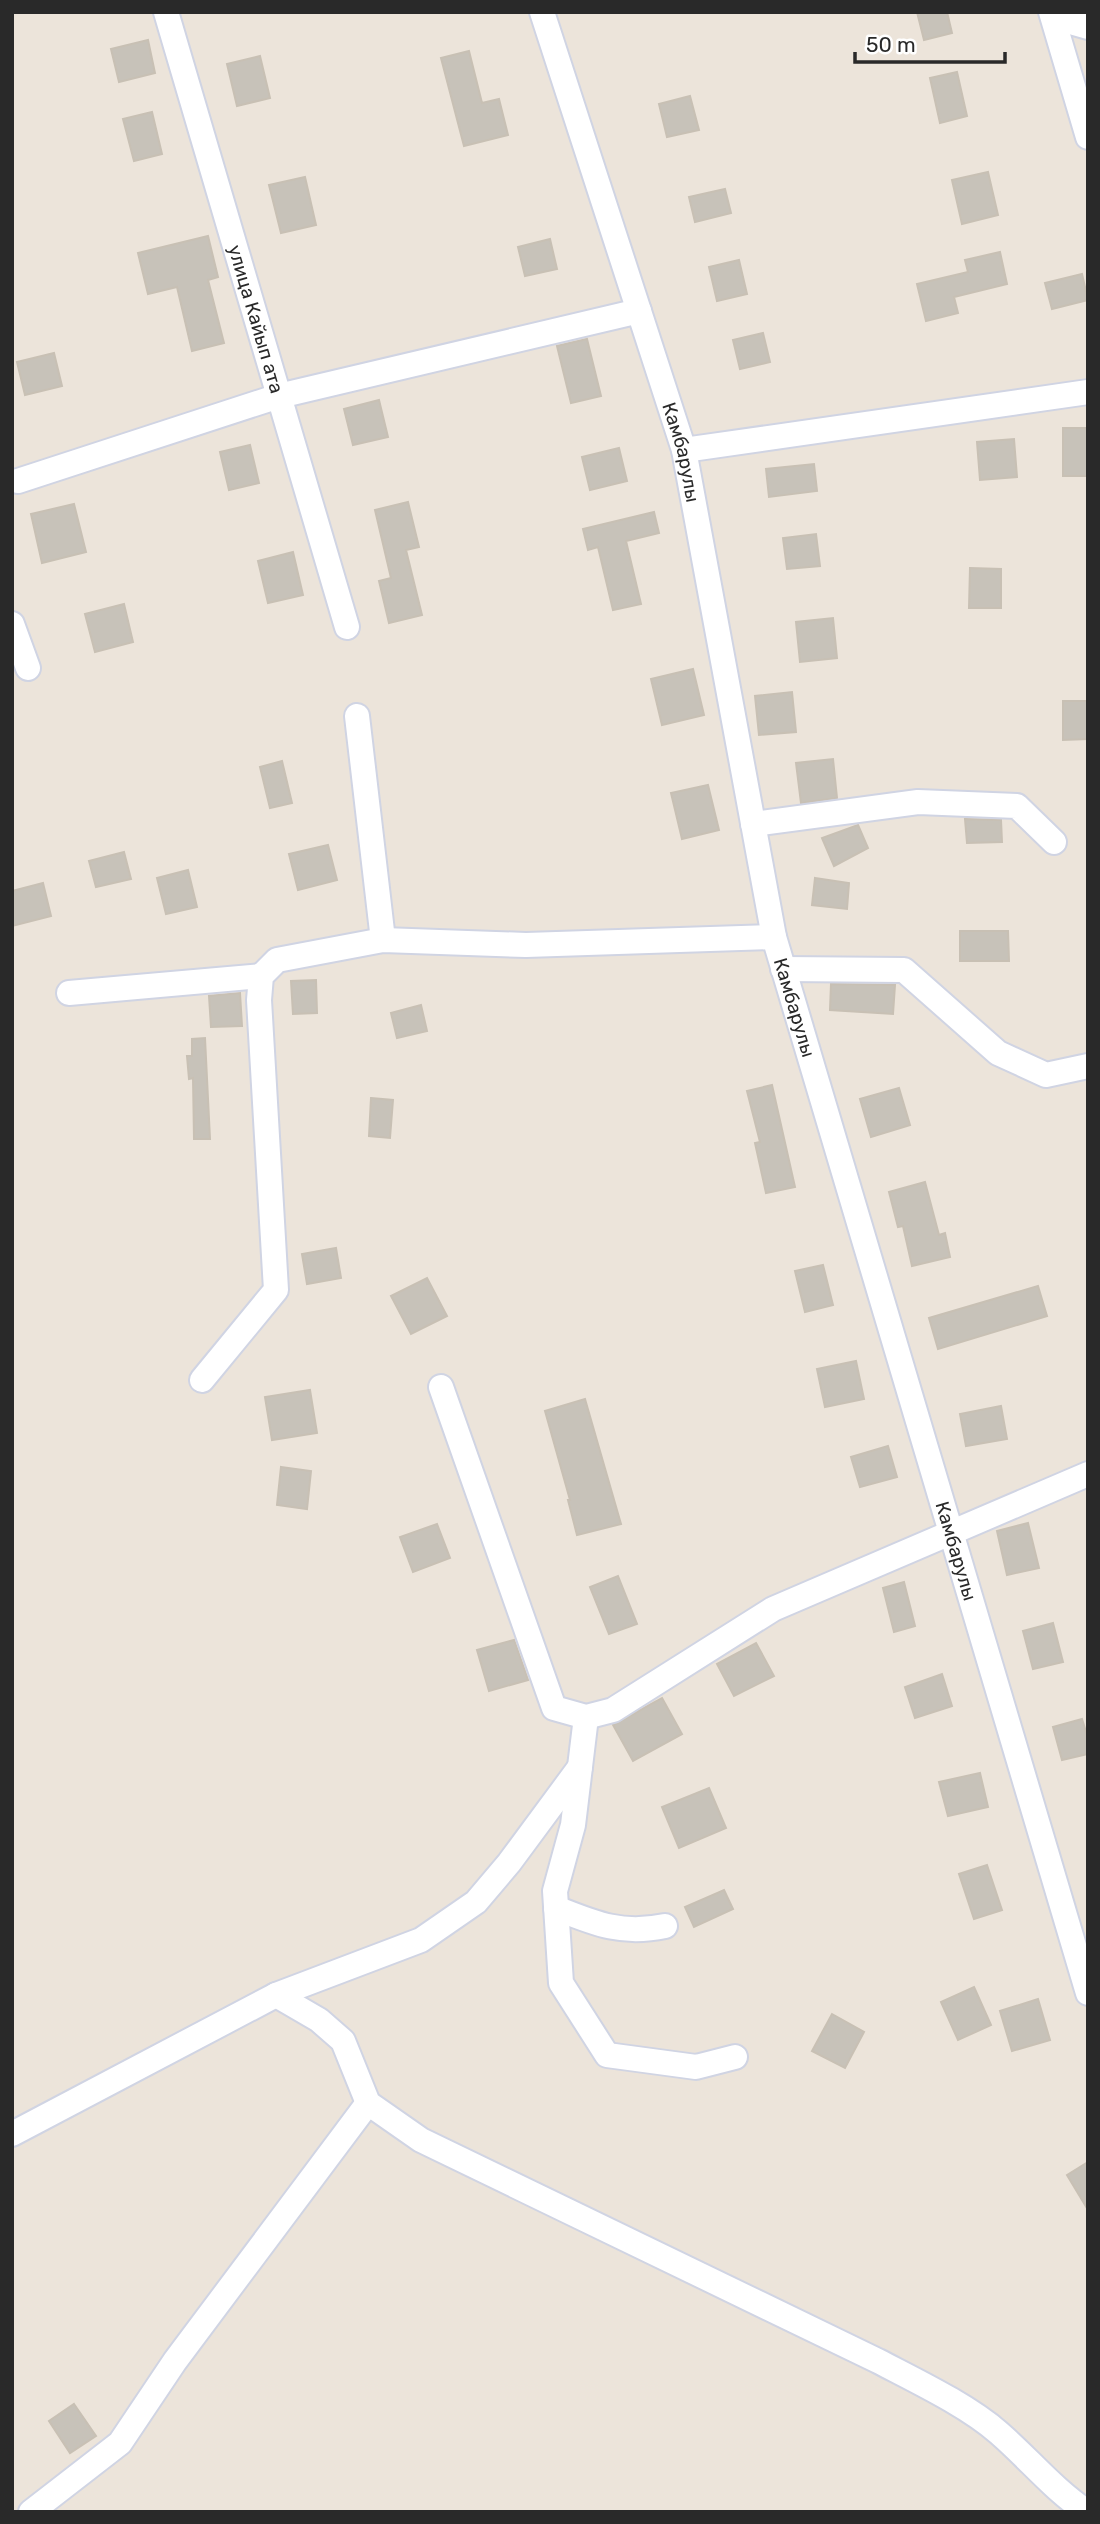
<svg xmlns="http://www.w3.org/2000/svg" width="1100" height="2524" viewBox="0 0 1100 2524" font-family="Rubik,sans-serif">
<rect width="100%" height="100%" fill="#ece4da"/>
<!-- building -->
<g fill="#c7c2b9" stroke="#c8c0b4" stroke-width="2">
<polygon points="917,12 947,12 952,33 924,40"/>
<polygon points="148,40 155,73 119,82 111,49"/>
<polygon points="469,51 482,103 499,99 508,135 464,146 441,58"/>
<polygon points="260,56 270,98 237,106 227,64"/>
<polygon points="957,72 967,116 940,123 930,78"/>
<polygon points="690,96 699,130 667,137 659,104"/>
<polygon points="152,112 162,154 134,161 123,119"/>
<polygon points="988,172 998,215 962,224 952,180"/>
<polygon points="305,177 316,225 281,233 269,185"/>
<polygon points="725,189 731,213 695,222 689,197"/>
<polygon points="208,236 218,277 208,280 224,343 192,351 177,287 148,294 138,253"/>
<polygon points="550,239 557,269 525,276 518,247"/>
<polygon points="1000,252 1007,284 954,297 958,313 926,321 917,284 968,272 965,260"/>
<polygon points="739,260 747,294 717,301 709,267"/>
<polygon points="1082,274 1088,300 1052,309 1045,283"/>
<polygon points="763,333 770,362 740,369 733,340"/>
<polygon points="587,339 601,396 571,403 557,346"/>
<polygon points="54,353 62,386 25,395 17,362"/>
<polygon points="379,400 388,437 353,445 344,409"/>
<rect x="1063" y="428" width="25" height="48"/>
<polygon points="1014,439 1017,477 980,480 977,442"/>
<polygon points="250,445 259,483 229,490 220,452"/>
<polygon points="619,448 627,481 590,490 582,457"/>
<polygon points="814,464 817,491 769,497 766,469"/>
<polygon points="408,502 419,547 406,550 422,615 389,623 379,581 391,578 375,510"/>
<polygon points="74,504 86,552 42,563 31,514"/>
<polygon points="654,512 659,533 626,541 641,604 613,610 598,547 588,550 583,529"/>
<polygon points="816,534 820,566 787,569 783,538"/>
<polygon points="293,552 303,595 268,603 258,561"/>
<polygon points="970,568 1001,569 1001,608 969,608"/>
<polygon points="124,604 133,642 95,652 85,614"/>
<polygon points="833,618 837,658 800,662 796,622"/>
<polygon points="693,669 704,715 662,725 651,679"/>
<polygon points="792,692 796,732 759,735 755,696"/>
<polygon points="1063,701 1088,701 1088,739 1063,740"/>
<polygon points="833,759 837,798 801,803 796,763"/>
<polygon points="282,761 292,803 270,808 260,767"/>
<polygon points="708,785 719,830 682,839 671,793"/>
<polygon points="965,819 1001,820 1002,842 967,843"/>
<polygon points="858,825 868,848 834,866 822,838"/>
<polygon points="328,845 337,880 298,890 289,854"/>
<polygon points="124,852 131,879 96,887 89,861"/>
<polygon points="188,870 197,907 166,914 157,878"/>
<polygon points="815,878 849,883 847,909 812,905"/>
<polygon points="43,883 51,916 12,926 12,891"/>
<polygon points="960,931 1008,931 1009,961 960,961"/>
<polygon points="316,980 317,1013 293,1014 291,981"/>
<polygon points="831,984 895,985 893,1014 830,1010"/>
<polygon points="240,993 242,1026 211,1027 209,996"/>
<polygon points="421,1005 427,1031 397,1038 391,1013"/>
<polygon points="205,1038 210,1139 194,1139 193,1078 189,1079 187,1056 192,1056 192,1039"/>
<polygon points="772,1085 795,1187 766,1193 755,1143 760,1142 747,1091"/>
<polygon points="899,1088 910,1125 871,1137 860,1099"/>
<polygon points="371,1098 393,1100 390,1138 369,1136"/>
<polygon points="925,1182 939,1235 945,1233 950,1257 912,1266 903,1226 898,1227 889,1192"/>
<polygon points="336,1248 341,1278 307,1284 302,1254"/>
<polygon points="823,1265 833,1305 805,1312 795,1271"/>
<polygon points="427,1278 447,1316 411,1334 391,1296"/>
<polygon points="1038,1286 1047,1316 938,1349 929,1318"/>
<polygon points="856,1361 864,1399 825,1407 817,1369"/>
<polygon points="310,1390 317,1433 272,1440 265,1397"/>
<polygon points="585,1399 621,1524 577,1535 568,1500 570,1500 545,1411"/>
<polygon points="1001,1406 1007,1439 966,1446 960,1414"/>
<polygon points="888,1446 897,1477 860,1487 851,1457"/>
<polygon points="281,1467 311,1471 307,1509 277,1505"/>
<polygon points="1028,1523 1039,1568 1007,1575 997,1531"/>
<polygon points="437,1524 450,1558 413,1572 400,1537"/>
<polygon points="618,1576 637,1624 609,1634 590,1587"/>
<polygon points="904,1582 915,1626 894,1632 883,1588"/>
<polygon points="1053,1623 1063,1662 1033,1669 1023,1631"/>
<polygon points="514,1640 528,1680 489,1691 477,1650"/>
<polygon points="756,1643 774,1676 734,1696 717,1664"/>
<polygon points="942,1674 952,1706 915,1718 905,1687"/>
<polygon points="662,1698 682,1734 633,1761 613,1725"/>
<polygon points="1082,1719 1088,1738 1088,1754 1062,1760 1053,1727"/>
<polygon points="980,1773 988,1807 948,1816 939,1782"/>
<polygon points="709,1788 726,1828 679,1848 662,1807"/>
<polygon points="987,1865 1002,1910 974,1919 959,1874"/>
<polygon points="724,1890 733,1909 694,1927 685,1907"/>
<polygon points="974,1987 991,2025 958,2040 941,2002"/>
<polygon points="1038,1999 1050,2040 1012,2051 1000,2011"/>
<polygon points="832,2014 864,2032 845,2068 812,2051"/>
<polygon points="1088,2162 1088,2210 1067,2175"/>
<polygon points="74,2404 96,2436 70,2453 49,2421"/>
</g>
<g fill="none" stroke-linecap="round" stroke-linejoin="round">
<defs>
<g id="minor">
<path id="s1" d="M166,12L347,627"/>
<path id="s2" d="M542,12L684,450L774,937L1088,1993"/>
<polyline points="1051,12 1088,137"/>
<polyline points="1053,17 1088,27"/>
<polyline points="684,450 1088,392"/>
<polyline points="18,481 279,396 639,311"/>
<polyline points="12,624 28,668"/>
<polyline points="357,716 383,940"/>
<polyline points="753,824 918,802 1017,806 1054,842"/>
<polyline points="783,969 904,970 998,1053 1046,1075 1088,1066"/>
<polyline points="69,993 261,976"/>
<polyline points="202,1380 276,1290 259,1000 261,976 277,960 383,940 526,945 774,937"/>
<polyline points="441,1387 554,1708 586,1717 613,1710 773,1609 1088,1474"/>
<polyline points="586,1717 573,1825 555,1891 561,1983 607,2055 696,2067 735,2057"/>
<path d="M556,1908C596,1924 622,1935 665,1926"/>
<path d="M276,1995L319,2020L343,2041L368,2103L421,2140L878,2361C916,2381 967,2405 999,2433C1030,2460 1053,2489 1087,2512"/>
<polyline points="12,2134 276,1995 421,1940 476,1902 509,1863 580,1767"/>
<polyline points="31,2512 120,2443 175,2361 368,2103"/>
</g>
</defs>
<!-- minor casing -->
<use href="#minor" stroke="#d0d4e3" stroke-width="28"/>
<!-- minor -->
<use href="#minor" stroke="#fff" stroke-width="24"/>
</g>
<g text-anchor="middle" stroke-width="6" stroke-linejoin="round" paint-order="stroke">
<!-- street labels -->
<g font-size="19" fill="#292929" stroke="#fff">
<text dy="7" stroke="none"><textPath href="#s1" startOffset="320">улица Кайып ата</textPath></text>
<text dy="7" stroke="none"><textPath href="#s2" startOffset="462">Камбарулы</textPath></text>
<text dy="7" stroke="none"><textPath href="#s2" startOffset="1029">Камбарулы</textPath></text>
<text dy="7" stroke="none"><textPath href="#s2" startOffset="1596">Камбарулы</textPath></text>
</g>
</g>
<!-- border -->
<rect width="1100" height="2524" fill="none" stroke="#292929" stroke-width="28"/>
<!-- scale -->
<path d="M855 52v10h150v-10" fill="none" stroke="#292929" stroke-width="3.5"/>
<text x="866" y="52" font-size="21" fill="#292929" stroke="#ffffff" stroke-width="5" paint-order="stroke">50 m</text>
</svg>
